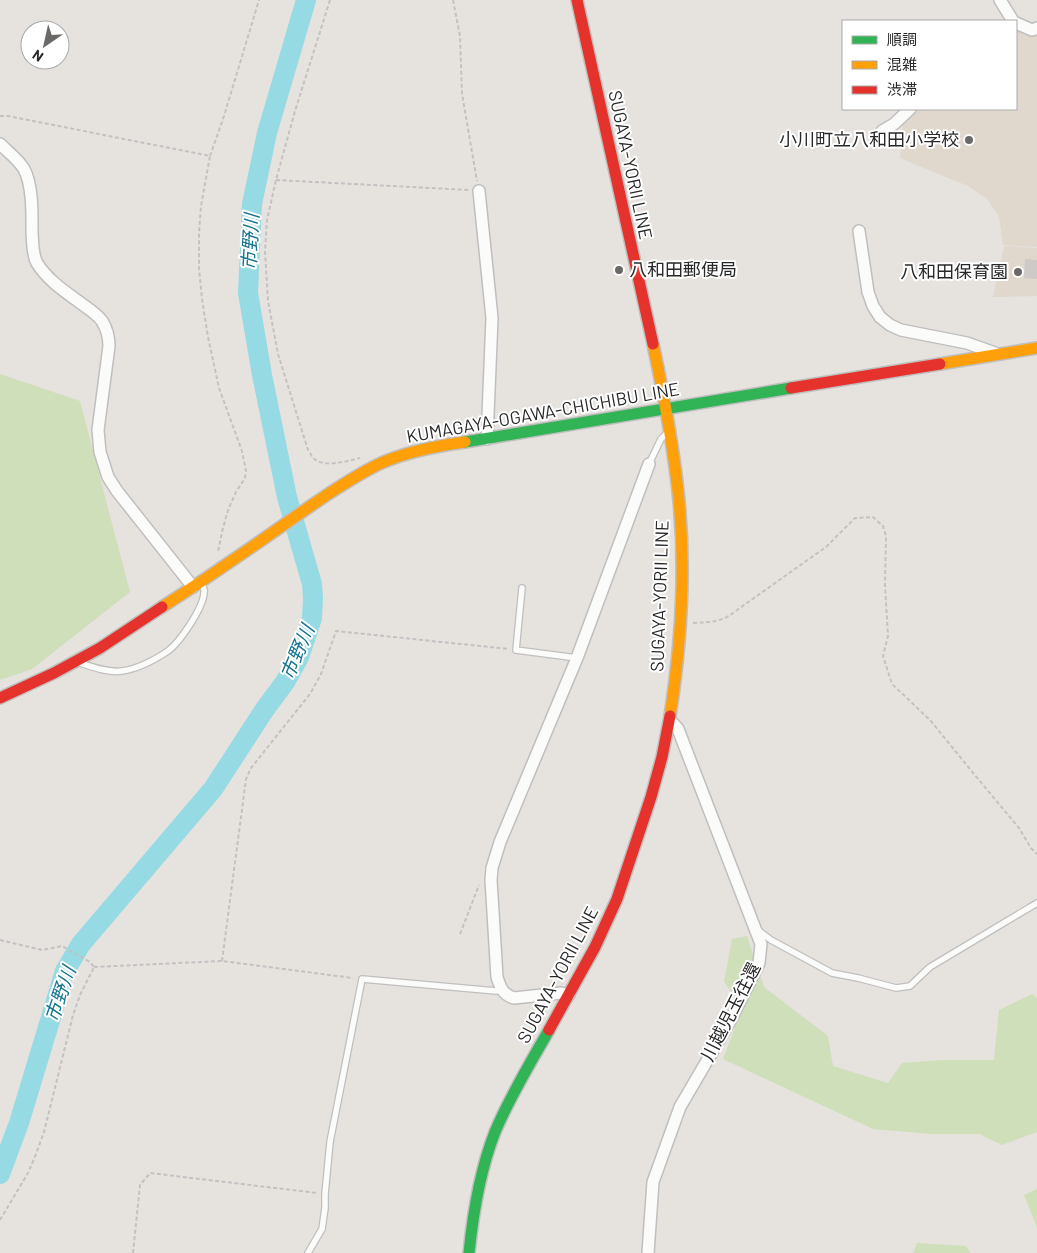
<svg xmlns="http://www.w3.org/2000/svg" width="1037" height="1253" viewBox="0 0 1037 1253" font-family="Barlow,'Noto Sans JP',sans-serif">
<rect width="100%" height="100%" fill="#e6e2de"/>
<!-- education -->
<g fill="#e0d8cd">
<polygon points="1037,27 1037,247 1003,245 999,217 987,199 968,186 904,160 900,157 903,124 914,109 1016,109 1016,29"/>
<polygon points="1004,246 1037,248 1037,296 993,297"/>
</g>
<!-- green -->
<g fill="#cedfb9">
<polygon points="0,374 80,401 130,592 32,669 0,680"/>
<polygon points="747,936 764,987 828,1036 833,1066 888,1083 902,1063 943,1060 994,1060 999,1010 1032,994 1037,998 1037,1132 1002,1145 979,1134 932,1134 873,1129 723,1059 743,1007 724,982 732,939"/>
<polygon points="1037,1189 1037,1228 1024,1195"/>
<polygon points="917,1243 966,1246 970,1253 913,1253"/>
</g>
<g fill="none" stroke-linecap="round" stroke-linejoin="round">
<!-- river -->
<polyline stroke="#96dae3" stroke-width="20" points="0,1174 19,1123 65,971 81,944 213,789 265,709 285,682 299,657 312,618 313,598 312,584 287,497 262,375 248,293 252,204 267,133 306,0"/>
</g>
<!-- building -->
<polygon fill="#cdcac8" points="1025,259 1037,260 1037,279 1024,278"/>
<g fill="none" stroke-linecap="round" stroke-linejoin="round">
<defs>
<g id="lane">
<polyline points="649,464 661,439 668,432"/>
<polyline points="522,588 516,650 577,658"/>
<path d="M80,663C92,667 109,673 122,671C137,669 156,659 168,651C180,642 204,607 204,592C205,591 203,586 202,585"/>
<polyline points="759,931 771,940 832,973 858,978 896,988 910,986 930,967 1037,903"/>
<polyline points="308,1253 322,1229 325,1208 325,1194 330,1142 362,979 496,991 502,990"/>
</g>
<g id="street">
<polyline points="1000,0 1013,21"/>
<polyline points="1016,23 1032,30 1037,28"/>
<polyline points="882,131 894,124 910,109"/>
<path d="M0,144C8,152 18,159 24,169C33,186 32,214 32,233C33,243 32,254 37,263C48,281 66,292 82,304C89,309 97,314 102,321C107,329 109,337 109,346L98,430L100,452L108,477L117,491L193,587"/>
<polyline points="479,191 492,318 487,439"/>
<polyline points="859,231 868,292 873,306 880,317 890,325 901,330 967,343 995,353"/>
<path d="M569,995L561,993L514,998C503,995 500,987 497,977L491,880L492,868L500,842L577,658L649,464"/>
<polyline points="648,1253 653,1182 680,1107 729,1023 759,963 761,944 678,729 670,720"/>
</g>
<g id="fast">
<polyline points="465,442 791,388"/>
<path d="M469,1253C473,1213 480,1170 495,1132C509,1098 531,1062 549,1030"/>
</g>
<g id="slow">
<path d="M653,344C664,396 674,448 679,501C686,573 681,645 670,716"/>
<polyline points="940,364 1037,348"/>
<path d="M162,607C203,581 242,554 282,526C312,505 344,482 377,465C404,452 436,446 465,442"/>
</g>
<g id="jam">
<polyline points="577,0 653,344"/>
<polyline points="791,388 940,364"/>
<polyline points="0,698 54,673 100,648 162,607"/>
<polyline points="549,1030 595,947 617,899 651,797 662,757 670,716"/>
</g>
</defs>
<!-- lane casing -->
<use href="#lane" stroke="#c0bfbf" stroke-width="8"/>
<!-- street casing -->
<use href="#street" stroke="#c0bfbf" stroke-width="14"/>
<!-- fast casing -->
<use href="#fast" stroke="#c0bfbf" stroke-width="14"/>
<!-- slow casing -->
<use href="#slow" stroke="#c0bfbf" stroke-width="14"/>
<!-- jam casing -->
<use href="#jam" stroke="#c0bfbf" stroke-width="14"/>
<!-- path -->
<g stroke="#c3c2c2" stroke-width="2" stroke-dasharray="4 2.5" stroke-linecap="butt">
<path d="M330,0L295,111L276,180L267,220L265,251L268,301L278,354L308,450C310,452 311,455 312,457C323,469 347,461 360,458"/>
<polyline points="453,0 460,36 462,94 477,181"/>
<polyline points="0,116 8,116 210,156 201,206 199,233 199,269 202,299 208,337 219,388 242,451 246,471 245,478 236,492 228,510 222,532 218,552"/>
<polyline points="210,156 224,116 259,0"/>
<polyline points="276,180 469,190"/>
<path d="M693,623C712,622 723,622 737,610L826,547L855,518L873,517L883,526L886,536L885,585L888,636L883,656L892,684L930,720L974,774L1019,828L1031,848L1037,854"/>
<polyline points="460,934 479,885"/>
<polyline points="0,940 42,950 62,946 90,962 94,967"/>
<polyline points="222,961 246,779 251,768 310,694 321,674 336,631 509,649"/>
<polyline points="94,967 222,961 353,978"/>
<polyline points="0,1220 28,1173 36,1154 44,1132 73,1015 80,995 94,967"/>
<polyline points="133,1253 140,1185 150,1173 317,1193"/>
</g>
<!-- lane -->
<use href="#lane" stroke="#fbfbfa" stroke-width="5.5"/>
<!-- street -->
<use href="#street" stroke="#fbfbfa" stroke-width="11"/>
<!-- fast -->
<use href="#fast" stroke="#30b455" stroke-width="11"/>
<!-- slow -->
<use href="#slow" stroke="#ff9f0a" stroke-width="11"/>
<!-- jam -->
<use href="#jam" stroke="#e5322d" stroke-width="11"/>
</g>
<!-- markers -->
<g fill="#6a6968" stroke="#fff" stroke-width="2">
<circle cx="969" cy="140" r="5"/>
<circle cx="619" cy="270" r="5"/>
<circle cx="1018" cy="272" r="5"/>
</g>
<g text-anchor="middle" stroke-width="4" stroke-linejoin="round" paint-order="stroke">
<!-- poi labels -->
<g font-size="18" fill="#282828" stroke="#fff" text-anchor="end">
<text x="959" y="146">小川町立八和田小学校</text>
<text x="629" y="276" text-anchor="start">八和田郵便局</text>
<text x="1008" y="278">八和田保育園</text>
</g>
<!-- street labels -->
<g font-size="18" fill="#282828" stroke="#fff">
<text transform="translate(630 165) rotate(78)" y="6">SUGAYA-YORII LINE</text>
<text transform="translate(543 413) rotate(-10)" y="6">KUMAGAYA-OGAWA-CHICHIBU LINE</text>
<text transform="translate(660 596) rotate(-88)" y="6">SUGAYA-YORII LINE</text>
<text transform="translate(558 975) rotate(-62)" y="6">SUGAYA-YORII LINE</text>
<text transform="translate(731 1012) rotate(-63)" y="6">川越児玉往還</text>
</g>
<!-- water labels -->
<g font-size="19" font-style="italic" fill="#16748e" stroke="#fff">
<text transform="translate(250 242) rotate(-87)" y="7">市野川</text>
<text transform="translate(297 652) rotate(-67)" y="7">市野川</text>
<text transform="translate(60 994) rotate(-71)" y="7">市野川</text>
</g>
</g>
<!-- legend -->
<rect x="842" y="20" width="175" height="90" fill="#ffffff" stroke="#a9a9a9"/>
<rect x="852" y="36" width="25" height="8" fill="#30b455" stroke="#a9a9a9"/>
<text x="887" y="45" font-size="15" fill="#282828">順調</text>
<rect x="852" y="61" width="25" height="8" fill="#ff9f0a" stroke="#a9a9a9"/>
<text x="887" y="70" font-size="15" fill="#282828">混雑</text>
<rect x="852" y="86" width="25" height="8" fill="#e5322d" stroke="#a9a9a9"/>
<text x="887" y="95" font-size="15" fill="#282828">渋滞</text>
<!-- north arrow -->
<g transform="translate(45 45) rotate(214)"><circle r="24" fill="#ffffff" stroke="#a9a9a9"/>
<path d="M0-4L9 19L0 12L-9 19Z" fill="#6a6968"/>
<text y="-8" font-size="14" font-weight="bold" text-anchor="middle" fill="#282828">N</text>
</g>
</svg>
